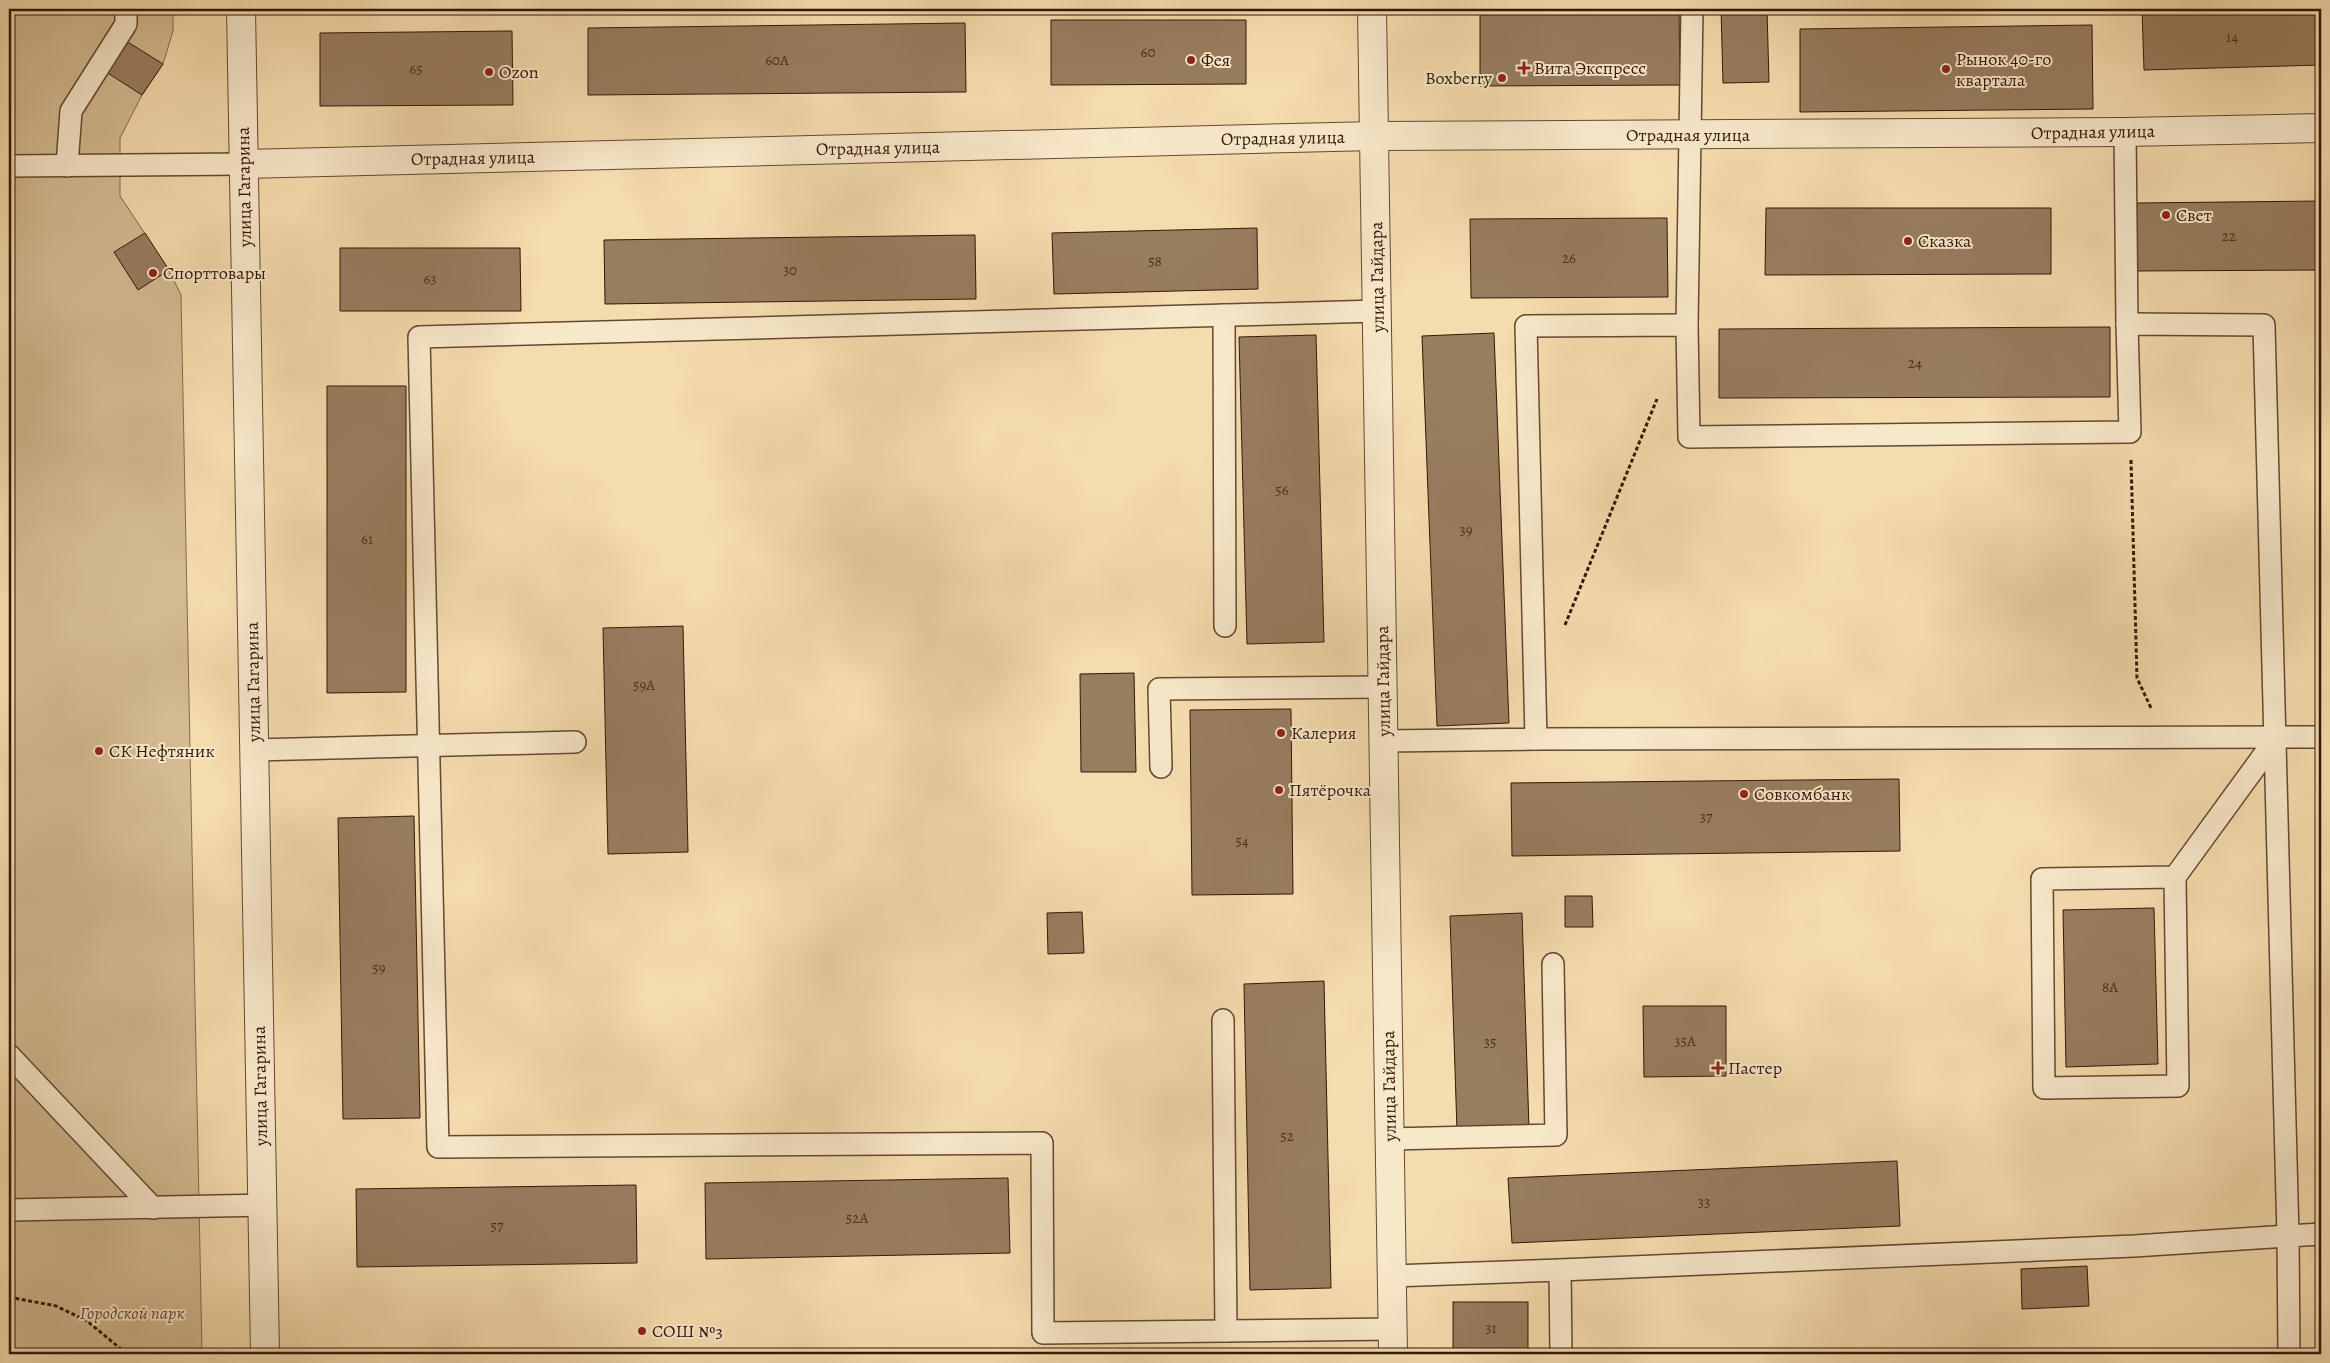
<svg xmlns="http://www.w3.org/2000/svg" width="2330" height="1363" viewBox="0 0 2330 1363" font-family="Alegreya,serif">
<rect width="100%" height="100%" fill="#f5dcae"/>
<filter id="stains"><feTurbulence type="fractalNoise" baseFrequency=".004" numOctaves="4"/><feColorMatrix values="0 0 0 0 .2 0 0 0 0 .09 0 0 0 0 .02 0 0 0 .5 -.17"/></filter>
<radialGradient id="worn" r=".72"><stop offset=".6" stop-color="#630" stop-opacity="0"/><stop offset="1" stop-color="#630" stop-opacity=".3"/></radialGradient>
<!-- green -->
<polygon fill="#d4bb92" stroke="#84694e" points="9,9 173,9 173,31 163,64 142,95 120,138 120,196 169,270 181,295 202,1354 9,1354"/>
<!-- building -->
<g fill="#987d5f" stroke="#331709">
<polygon points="9,9 69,9 9,10"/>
<polygon points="1721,9 1767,9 1769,82 1723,83"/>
<polygon points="2142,9 2321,9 2321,65 2144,70"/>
<polygon points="1679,11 1680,85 1480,86 1480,12"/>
<polygon points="1051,20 1246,20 1246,84 1051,85"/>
<polygon points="965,23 966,92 588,95 588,28"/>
<polygon points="2092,25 2093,109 1800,112 1800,29"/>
<polygon points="512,31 513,105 320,106 320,33"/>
<polygon points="123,39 163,64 142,95 103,70"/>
<polygon points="2321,201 2321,270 2137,271 2137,203"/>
<polygon points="1766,208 2051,208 2051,274 1765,275"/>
<polygon points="1667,218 1668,297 1471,298 1470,219"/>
<polygon points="1257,228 1258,289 1054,294 1052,233"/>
<polygon points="145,233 169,270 138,290 114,252"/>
<polygon points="975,235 976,299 605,304 604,240"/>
<polygon points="340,248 520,248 521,311 340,311"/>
<polygon points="2110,327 2110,397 1719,398 1719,329"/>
<polygon points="1494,333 1509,723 1437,726 1422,336"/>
<polygon points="1316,335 1324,642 1247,644 1239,337"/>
<polygon points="327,386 406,386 406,692 327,693"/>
<polygon points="683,626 688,852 608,854 603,628"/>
<polygon points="1134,673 1136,772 1081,772 1080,674"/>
<polygon points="1291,709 1293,894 1192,895 1190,710"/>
<polygon points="1899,779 1900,851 1512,856 1511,783"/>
<polygon points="414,816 420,1118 343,1119 338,818"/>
<polygon points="1565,896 1592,896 1593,927 1565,927"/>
<polygon points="2154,908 2158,1064 2066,1067 2063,910"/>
<polygon points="1082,912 1084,953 1048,954 1047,913"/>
<polygon points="1522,913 1529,1128 1457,1131 1450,916"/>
<polygon points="1324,981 1331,1288 1250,1290 1244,984"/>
<polygon points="1643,1006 1726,1006 1726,1076 1644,1077"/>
<polygon points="1897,1161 1900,1226 1512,1243 1508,1178"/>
<polygon points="1008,1178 1010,1253 706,1259 705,1183"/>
<polygon points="636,1185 637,1263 357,1267 356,1189"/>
<polygon points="2087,1266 2089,1306 2022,1309 2021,1269"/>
<rect x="1453" y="1302" width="75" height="52"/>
</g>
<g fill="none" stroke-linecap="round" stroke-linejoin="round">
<defs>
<g id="lane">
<polyline points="2125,132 2127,324"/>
<polyline points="9,166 245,164"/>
<polyline points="67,166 71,111 126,24 126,9"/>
<polyline points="1378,311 419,337 438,1147 1042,1143 1043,1333 1393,1329"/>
<polyline points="1224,315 1225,626"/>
<polyline points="1687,325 1692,9"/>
<polyline points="1536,739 2321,737"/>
<polyline points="1384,741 1536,739 1526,326 1687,325 1689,437 2130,432 2127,324 2264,325 2288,1236 2134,1246 1560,1270"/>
<polyline points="254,750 575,742"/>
<polyline points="1161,767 1159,689 1383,687"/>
<polyline points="2175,877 2042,879 2044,1088 2178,1086 2175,877 2277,737"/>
<polyline points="1223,1020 1226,1331"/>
<polyline points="9,1055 153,1208"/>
<polyline points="1390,1139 1556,1135 1553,964"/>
<polyline points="9,1210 263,1205"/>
<polyline points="1392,1276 1560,1270 1561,1354"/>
<polyline points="2289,1354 2288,1236 2321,1234"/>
</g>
<g id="street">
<polyline points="241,9 265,1354"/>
<polyline points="1372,9 1393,1354"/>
<polyline points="245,164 1375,136 2125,132 2321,128"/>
</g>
</defs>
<!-- lane casing -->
<use href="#lane" stroke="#644832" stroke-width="24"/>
<!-- street casing -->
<use href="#street" stroke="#644832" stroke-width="30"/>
<!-- path -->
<g stroke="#331709" stroke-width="3" stroke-dasharray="4 2.5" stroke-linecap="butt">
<polyline points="2131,460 2137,678 2151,708"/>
<polyline points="1565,625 1657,399"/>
<polyline points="9,1297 56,1306 87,1321 127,1354"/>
</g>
<!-- lane -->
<use href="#lane" stroke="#f8e8ca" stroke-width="21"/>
<!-- street -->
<use href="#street" stroke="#f8e8ca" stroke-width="28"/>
</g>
<!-- markers -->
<g fill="#8f2418" stroke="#f8e8ca" stroke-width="2">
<circle cx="1191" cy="60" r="5"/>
<path d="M1521.5 60.5h5v5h5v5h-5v5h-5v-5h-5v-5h5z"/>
<circle cx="1946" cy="69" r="5"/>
<circle cx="489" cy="72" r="5"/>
<circle cx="1502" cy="78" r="5"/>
<circle cx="2166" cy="215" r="5"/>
<circle cx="1908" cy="241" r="5"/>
<circle cx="153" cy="273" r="5"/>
<circle cx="1281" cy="733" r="5"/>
<circle cx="99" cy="751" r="5"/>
<circle cx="1279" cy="790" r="5"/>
<circle cx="1744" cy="794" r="5"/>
<path d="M1715.5 1060.5h5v5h5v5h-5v5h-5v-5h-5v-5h5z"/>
<circle cx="642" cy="1331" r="5"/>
</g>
<g text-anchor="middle" stroke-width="4" stroke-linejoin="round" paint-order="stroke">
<!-- number labels -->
<g font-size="15" fill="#4c301e">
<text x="2232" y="42">14</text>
<text x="1148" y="57">60</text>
<text x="777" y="65">60А</text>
<text x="416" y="74">65</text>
<text x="2229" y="241">22</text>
<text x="1569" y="263">26</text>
<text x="1155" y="266">58</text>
<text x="790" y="275">30</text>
<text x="430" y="284">63</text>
<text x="1915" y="368">24</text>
<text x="1282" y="495">56</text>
<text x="1466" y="535">39</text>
<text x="367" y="544">61</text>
<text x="644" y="690">59А</text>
<text x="1706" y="822">37</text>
<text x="1242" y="846">54</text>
<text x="379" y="973">59</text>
<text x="2110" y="992">8А</text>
<text x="1685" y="1046">35А</text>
<text x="1490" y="1047">35</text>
<text x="1287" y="1141">52</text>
<text x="1704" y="1207">33</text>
<text x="857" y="1223">52А</text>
<text x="497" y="1231">57</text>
<text x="1491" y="1333">31</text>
</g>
<!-- poi labels -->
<g font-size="18" fill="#331709" stroke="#f8e8ca" text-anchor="start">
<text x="1956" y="65">Рынок 40-го<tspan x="1956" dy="21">квартала</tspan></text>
<text x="1201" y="66">Фея</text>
<text x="1534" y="74">Вита Экспресс</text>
<text x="499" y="78">Ozon</text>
<text x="1492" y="84" text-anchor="end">Boxberry</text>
<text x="2176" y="221">Свет</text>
<text x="1918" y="247">Сказка</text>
<text x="163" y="279">Спорттовары</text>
<text x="1291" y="739">Калерия</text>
<text x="109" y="757">СК Нефтяник</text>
<text x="1289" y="796">Пятёрочка</text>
<text x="1754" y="800">Совкомбанк</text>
<text x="1728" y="1074">Пастер</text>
<text x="652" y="1337">СОШ №3</text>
</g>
<!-- street labels -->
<g font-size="18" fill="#331709" stroke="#f8e8ca">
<text transform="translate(2093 132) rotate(-1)" y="6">Отрадная улица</text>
<text x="1688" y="141">Отрадная улица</text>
<text transform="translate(1283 138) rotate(-1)" y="6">Отрадная улица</text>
<text transform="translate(878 148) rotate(-1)" y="6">Отрадная улица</text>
<text transform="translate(473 158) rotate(-1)" y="6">Отрадная улица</text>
<text transform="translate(244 187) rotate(-91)" y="6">улица Гагарина</text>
<text transform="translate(1377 277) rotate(-91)" y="6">улица Гайдара</text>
<text transform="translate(1383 681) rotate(-91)" y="6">улица Гайдара</text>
<text transform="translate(253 682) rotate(-91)" y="6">улица Гагарина</text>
<text transform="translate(260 1086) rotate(-91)" y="6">улица Гагарина</text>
<text transform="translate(1389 1086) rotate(-91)" y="6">улица Гайдара</text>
</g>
<!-- park labels -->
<g font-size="18" font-style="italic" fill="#634832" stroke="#f8e8ca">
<text x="132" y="1319">Городской парк</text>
</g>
</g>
<!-- margin -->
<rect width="2330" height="1363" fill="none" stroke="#f5dcae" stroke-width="30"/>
<rect x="10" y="10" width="2310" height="1343" fill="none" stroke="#331709" stroke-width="2.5"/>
<rect x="15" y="15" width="2300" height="1333" fill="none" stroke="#331709"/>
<rect width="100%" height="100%" filter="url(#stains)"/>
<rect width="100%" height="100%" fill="url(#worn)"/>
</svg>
